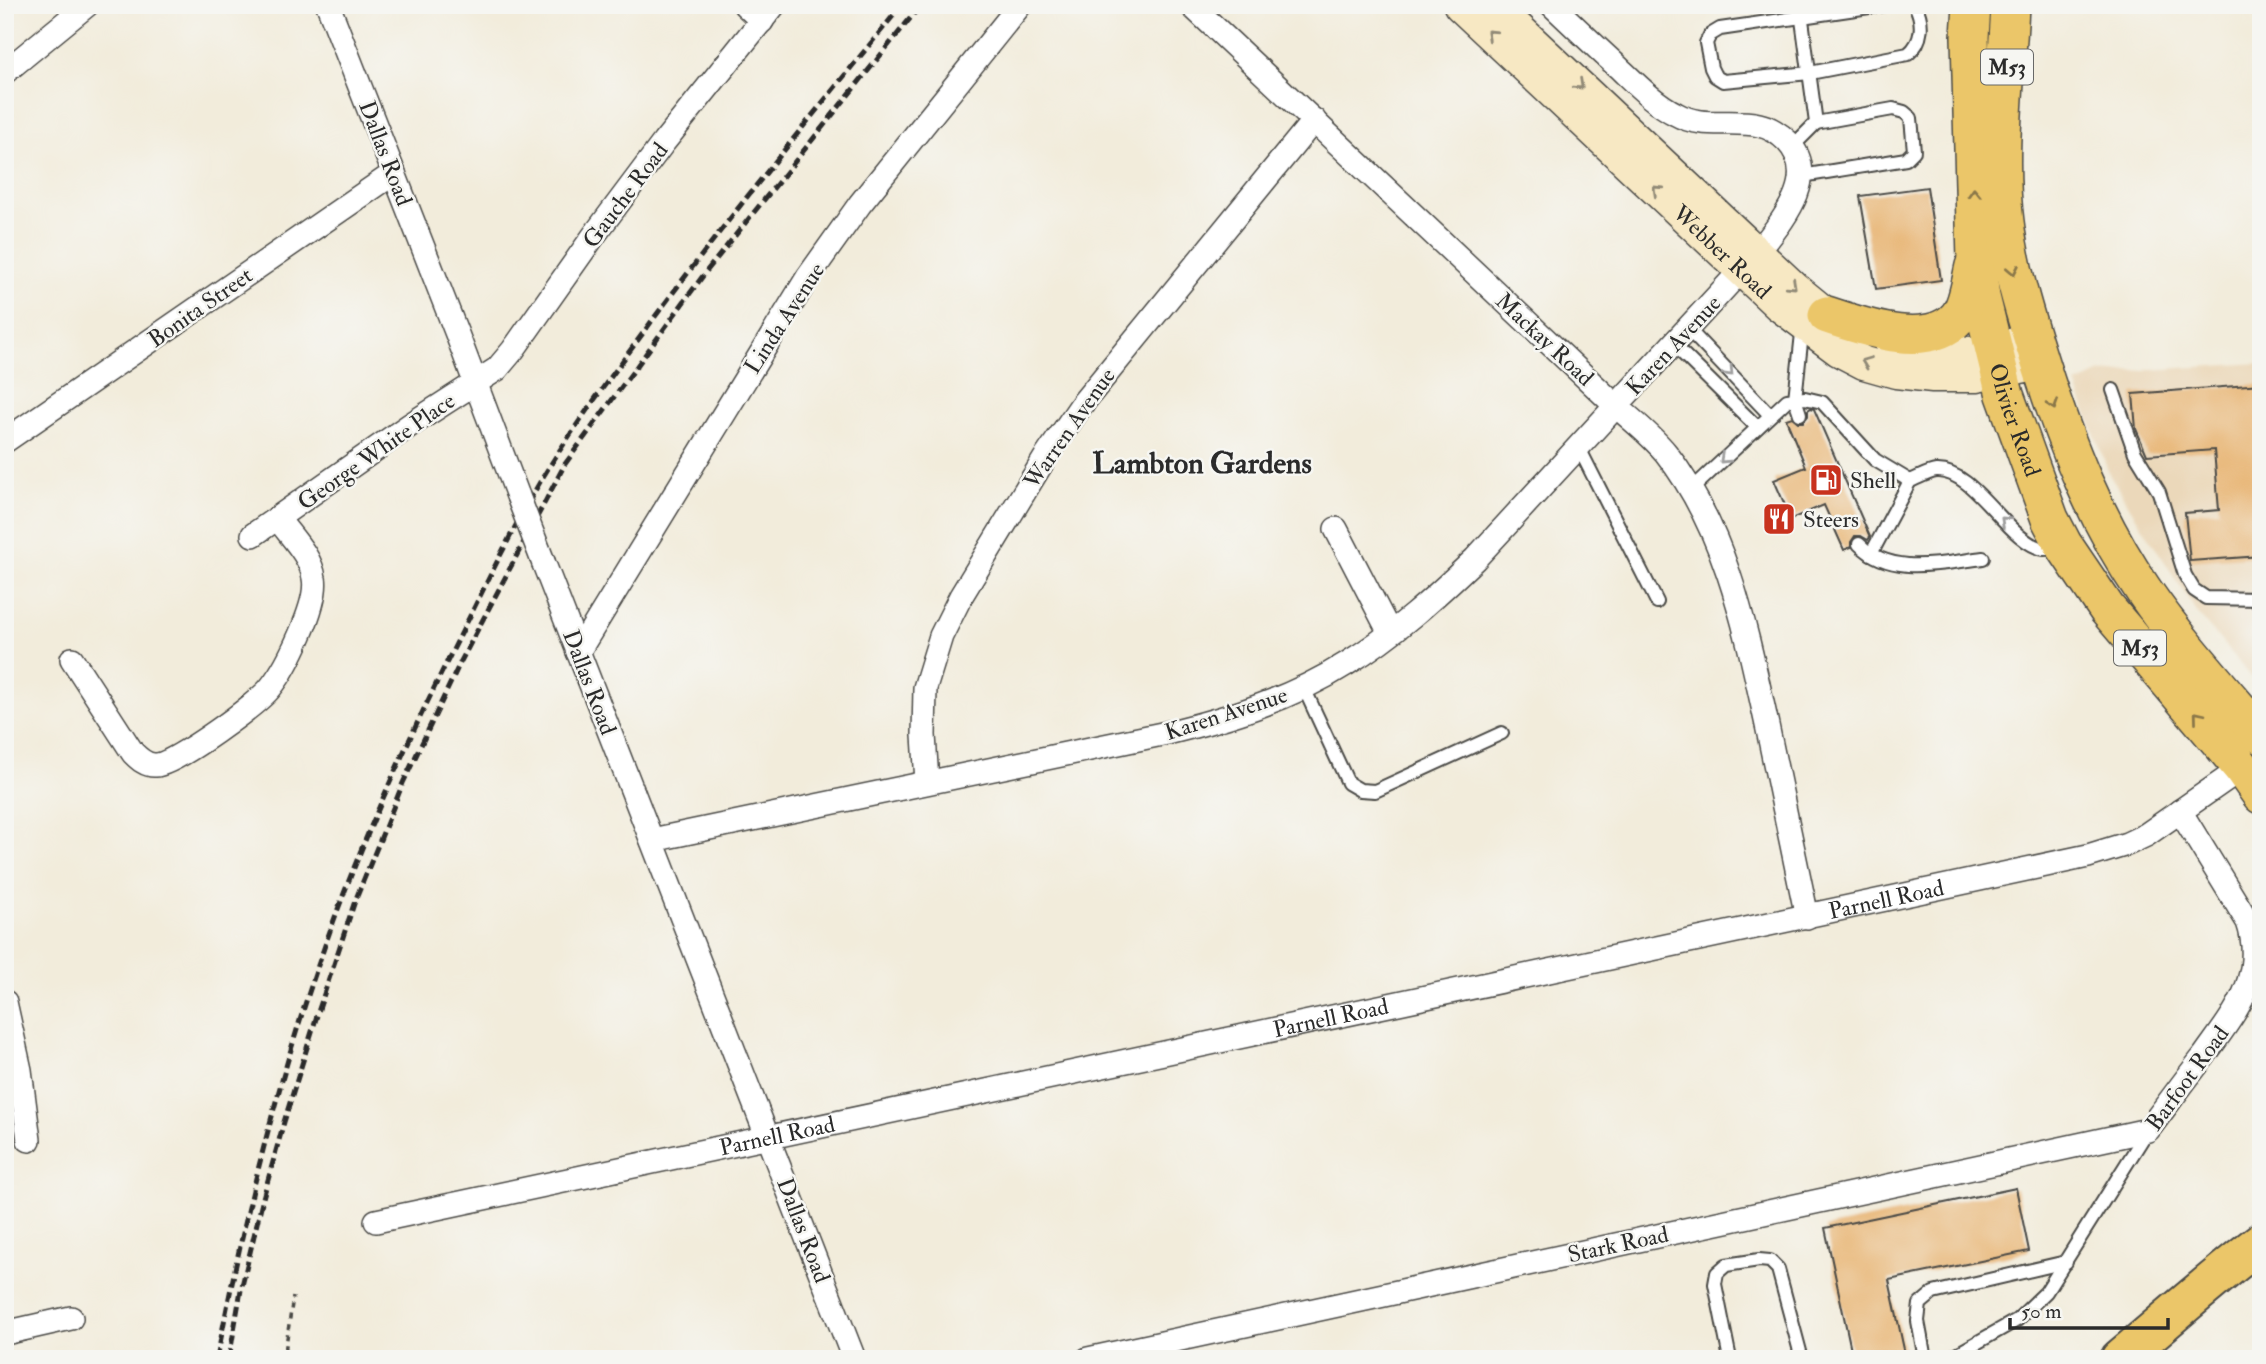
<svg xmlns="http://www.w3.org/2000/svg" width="2266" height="1364" viewBox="0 0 2266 1364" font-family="'IM FELL Double Pica',serif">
<rect width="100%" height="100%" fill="#f6f6f2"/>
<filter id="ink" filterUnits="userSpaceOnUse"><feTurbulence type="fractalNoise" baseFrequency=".0143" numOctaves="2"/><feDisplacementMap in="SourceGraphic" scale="14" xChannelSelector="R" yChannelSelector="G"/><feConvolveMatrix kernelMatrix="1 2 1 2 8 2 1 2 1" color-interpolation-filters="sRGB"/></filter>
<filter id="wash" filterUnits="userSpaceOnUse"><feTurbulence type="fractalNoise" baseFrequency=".00686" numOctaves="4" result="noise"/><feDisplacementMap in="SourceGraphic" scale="28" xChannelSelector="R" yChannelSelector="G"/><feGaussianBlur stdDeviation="1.57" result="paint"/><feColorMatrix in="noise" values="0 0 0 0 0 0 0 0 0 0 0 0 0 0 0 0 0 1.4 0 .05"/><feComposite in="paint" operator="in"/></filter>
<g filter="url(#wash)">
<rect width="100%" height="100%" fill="#f2ecdb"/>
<!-- built -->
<polygon fill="#ebd8ba" points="2261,363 2261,688 2198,614 2110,476 2076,384 2102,373"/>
<g id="blocks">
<!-- building -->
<g fill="#e8b676">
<polygon points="1927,187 1941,280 1876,289 1860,196"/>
<polygon points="2261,384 2261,556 2190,561 2185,513 2219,510 2214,450 2147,455 2136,429 2133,394"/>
<polygon points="1811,408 1814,409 1870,537 1868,540 1861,536 1855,536 1851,542 1851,547 1844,550 1824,505 1791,519 1774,480 1806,467 1786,419 1792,417 1798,422 1803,422 1808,416 1808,410"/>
<polygon points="2016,1188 2029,1251 1889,1280 1905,1354 1883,1359 1853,1359 1825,1228"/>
</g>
</g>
</g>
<g filter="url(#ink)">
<use href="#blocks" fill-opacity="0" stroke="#494845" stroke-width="2"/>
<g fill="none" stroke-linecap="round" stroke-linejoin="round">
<defs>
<g id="service">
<path d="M1883,5L1720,29L1710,35L1706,43L1711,68L1715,76L1723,81L1810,73L1908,54C1923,42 1924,22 1915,5"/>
<polyline points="1792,147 1816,123 1800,5"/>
<polyline points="1802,176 1906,159 1914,151 1911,118 1904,112 1893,109 1816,123"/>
<polyline points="1688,329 1770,415"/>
<polyline points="1674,345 1757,427"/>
<polyline points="2113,390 2135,453 2159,492 2185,575 2194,590 2206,598 2261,599"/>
<polyline points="1800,414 1795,399 1803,324"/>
<polyline points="1578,446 1657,602"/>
<path d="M1910,481C1918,478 1928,472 1936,471C1974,468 2009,544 2044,549C2048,549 2054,547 2059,545"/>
<polyline points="1691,490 1787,400 1805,398 1822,402 1875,460 1910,481 1871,554"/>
<path d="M1859,544C1891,577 1942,563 1983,558"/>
<polyline points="1304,688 1348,783 1360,790 1375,791 1502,733"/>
<polyline points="1730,1359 1715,1284 1717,1273 1726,1265 1759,1260 1770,1261 1778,1269 1802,1359"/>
<polyline points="1925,1359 1918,1321 1920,1304 1933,1293 2066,1262"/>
<polyline points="1948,1359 2017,1320 2046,1292 2148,1130"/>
</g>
<g id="minor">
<polyline points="328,5 457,334 518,496"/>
<polyline points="745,5 762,21"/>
<path d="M1191,5L1616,406C1633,421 1651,435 1666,453C1727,531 1746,630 1767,725C1780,789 1794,853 1807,917"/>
<polyline points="5,72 87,5"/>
<polyline points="5,441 394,173"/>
<polyline points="1336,529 1390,633"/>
<polyline points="253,535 410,425 497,369 513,350 595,234 664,142 774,5"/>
<polyline points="544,564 854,1359"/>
<polyline points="578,652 808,277 860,204 1020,5"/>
<path d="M72,659L133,753C139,759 146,766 156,765C174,765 259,703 271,687C287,667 319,603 314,578C311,556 291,537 278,519"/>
<polyline points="927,782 924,735 925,688 941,636 961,596 1045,458 1082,404 1314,120"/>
<path d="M652,840L1167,733C1229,718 1291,699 1346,664C1394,635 1435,597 1475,559L1758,252C1781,222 1822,177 1787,141C1780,134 1769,127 1759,125C1732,119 1702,129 1676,114C1654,103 1636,84 1618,67C1596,47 1574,26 1552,5"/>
<polyline points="5,1002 20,1070 29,1140"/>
<path id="s1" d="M376,1221L2088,856L2127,844L2146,835L2242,768"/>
<polyline points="5,1333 71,1318"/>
<path d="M1088,1359C1441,1281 1795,1209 2148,1130C2167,1105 2185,1080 2204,1056C2220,1033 2241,1008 2249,981C2255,961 2255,942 2248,922L2180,811"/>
</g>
<g id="secondary">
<path id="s2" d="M1460,5L1779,305L1839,350L1864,363L1896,372L1933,376H1976L2040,363"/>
<polyline points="1493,5 1794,288 1827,315 1849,329"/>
<polyline points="1891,345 1932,351 1974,353 2032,340"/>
</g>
<g id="primary">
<path id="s3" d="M1972,5L1970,37L1976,261L1981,297L2005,395L2050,519L2063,544L2107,609L2242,768L2261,795"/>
<path d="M2010,5C2007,74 1996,154 2005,222C2011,272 2026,318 2041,366C2066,445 2097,523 2144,591C2179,642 2221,688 2261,735"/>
<path d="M1827,315C1861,326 1927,351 1957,318C1968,306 1970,282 1974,266"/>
</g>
<path id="motorway" d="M2120,1359C2167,1320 2212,1279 2261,1242"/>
</defs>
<!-- service casing -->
<use href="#service" stroke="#494845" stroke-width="16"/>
<!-- minor casing -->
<use href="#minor" stroke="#494845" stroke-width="26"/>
<!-- secondary casing -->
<use href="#secondary" stroke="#494845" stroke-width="35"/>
<!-- primary casing -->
<use href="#primary" stroke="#494845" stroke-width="40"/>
<!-- motorway casing -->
<use href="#motorway" stroke="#494845" stroke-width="42"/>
<!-- path -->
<polyline stroke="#494845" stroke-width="3.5" stroke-dasharray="5 5" stroke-linecap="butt" points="284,1359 293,1297"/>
<!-- service -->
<use href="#service" stroke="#fff" stroke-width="12"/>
<!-- minor -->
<use href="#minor" stroke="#fff" stroke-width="23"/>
<!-- secondary -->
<use href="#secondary" stroke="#f7e8c3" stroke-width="32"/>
<!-- primary -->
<use href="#primary" stroke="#ebc669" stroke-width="37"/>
<!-- motorway -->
<use href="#motorway" stroke="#ebc669" stroke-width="38"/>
<!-- rail -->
<g stroke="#2b2b2b" stroke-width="5" stroke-dasharray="10 5" stroke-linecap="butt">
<path d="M217,1359C243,1220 277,1082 324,948C363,836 413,728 467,622C492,572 517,520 546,472C580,417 619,366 657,314C736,208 819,107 902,5"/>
<polyline points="229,1359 241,1290 263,1198 284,1122 319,1009 355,901 380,840 403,783 460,663 565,464 705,273 921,5"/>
</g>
<defs>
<polyline id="minor-bridge" points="518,496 544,564"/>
</defs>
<!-- minor-bridge casing -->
<use href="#minor-bridge" stroke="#494845" stroke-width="26" stroke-linecap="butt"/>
<!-- minor-bridge -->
<use href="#minor-bridge" stroke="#fff" stroke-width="23"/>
</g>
<!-- one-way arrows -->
<defs><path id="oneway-chevron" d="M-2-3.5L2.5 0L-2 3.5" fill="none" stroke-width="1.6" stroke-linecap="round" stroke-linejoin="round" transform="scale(1.75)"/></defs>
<g stroke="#918a77">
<use href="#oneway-chevron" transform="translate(1491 34) rotate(-137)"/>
<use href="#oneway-chevron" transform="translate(1579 85) rotate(43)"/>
<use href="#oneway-chevron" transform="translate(1657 190) rotate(-137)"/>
<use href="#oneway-chevron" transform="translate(1792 285) rotate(43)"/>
<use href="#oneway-chevron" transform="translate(1866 362) rotate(-159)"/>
</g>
<g stroke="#8b784a">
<use href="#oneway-chevron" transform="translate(1974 193) rotate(-92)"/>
<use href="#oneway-chevron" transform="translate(2013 270) rotate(79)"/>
<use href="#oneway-chevron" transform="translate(2053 405) rotate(72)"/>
<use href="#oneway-chevron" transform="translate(2198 716) rotate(-130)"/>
</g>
<g stroke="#a0a0a0">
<use href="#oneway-chevron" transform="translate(1729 372) rotate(47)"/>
<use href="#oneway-chevron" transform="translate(1724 459) rotate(137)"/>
<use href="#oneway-chevron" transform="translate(2005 521) rotate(-137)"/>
</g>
</g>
<!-- icons -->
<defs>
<symbol id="fuel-square" viewBox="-11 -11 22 22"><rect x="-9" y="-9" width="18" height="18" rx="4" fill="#c8321e" stroke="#f6f6f2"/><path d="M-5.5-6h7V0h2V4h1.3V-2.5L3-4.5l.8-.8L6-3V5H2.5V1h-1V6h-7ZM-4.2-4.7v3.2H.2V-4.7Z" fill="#fff"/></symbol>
<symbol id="restaurant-square" viewBox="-11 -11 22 22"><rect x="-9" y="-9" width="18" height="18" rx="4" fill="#c8321e" stroke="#f6f6f2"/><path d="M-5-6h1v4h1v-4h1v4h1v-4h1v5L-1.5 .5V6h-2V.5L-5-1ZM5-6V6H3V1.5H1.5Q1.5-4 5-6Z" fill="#fff"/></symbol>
</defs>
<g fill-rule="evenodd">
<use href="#fuel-square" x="1807" y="461" width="38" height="38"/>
<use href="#restaurant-square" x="1760" y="500" width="38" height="38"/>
</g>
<g text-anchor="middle" stroke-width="5" stroke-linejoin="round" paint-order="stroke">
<!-- shield labels -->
<g fill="#f6f6f2" stroke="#686867" stroke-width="2">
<rect x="1981" y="49.5" width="52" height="35" rx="5"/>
<rect x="2114" y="630.5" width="52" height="35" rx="5"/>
</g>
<g font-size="21" font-weight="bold" fill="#2b2b2b">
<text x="2007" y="74">M53</text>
<text x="2140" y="655">M53</text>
</g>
<!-- street labels -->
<g font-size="23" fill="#2b2b2b" stroke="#f6f6f2">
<text transform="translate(386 153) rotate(69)" y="8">Dallas Road</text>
<text transform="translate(625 195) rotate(-53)" y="8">Gauche Road</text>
<text dy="8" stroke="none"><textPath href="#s2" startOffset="360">Webber Road</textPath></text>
<text transform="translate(200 307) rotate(-35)" y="8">Bonita Street</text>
<text transform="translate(784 318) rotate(-57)" y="8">Linda Avenue</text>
<text transform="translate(1545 339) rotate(43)" y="8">Mackay Road</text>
<text transform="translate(1673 345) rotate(-47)" y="8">Karen Avenue</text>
<text dy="8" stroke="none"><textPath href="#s3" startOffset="420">Olivier Road</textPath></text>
<text transform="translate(1069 428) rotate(-55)" y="8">Warren Avenue</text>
<text transform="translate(376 451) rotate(-35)" y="8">George White Place</text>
<text transform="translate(590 682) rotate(69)" y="8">Dallas Road</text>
<text transform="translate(1226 713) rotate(-18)" y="8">Karen Avenue</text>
<text dy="8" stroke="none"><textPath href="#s1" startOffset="1544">Parnell Road</textPath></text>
<text dy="8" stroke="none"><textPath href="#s1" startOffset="976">Parnell Road</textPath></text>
<text transform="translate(2187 1078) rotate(-54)" y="8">Barfoot Road</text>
<text dy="8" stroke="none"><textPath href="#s1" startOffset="410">Parnell Road</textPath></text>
<text transform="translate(804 1230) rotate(69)" y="8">Dallas Road</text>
<text transform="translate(1618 1244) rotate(-12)" y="8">Stark Road</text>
</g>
<!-- poi labels -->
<g font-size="23" fill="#2b2b2b" stroke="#f6f6f2" text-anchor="start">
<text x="1850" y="488">Shell</text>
<text x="1803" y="527">Steers</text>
</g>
<!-- district labels -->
<g font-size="30" font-weight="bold" fill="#2b2b2b" stroke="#f6f6f2">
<text x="1202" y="473">Lambton Gardens</text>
</g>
</g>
<!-- margin -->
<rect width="2266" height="1364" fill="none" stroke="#f6f6f2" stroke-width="28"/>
<!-- scale -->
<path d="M2010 1318v10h158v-10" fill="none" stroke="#2b2b2b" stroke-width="3.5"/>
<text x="2021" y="1318" font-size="21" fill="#2b2b2b" stroke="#f6f6f2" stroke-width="5" paint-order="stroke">50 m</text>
</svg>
